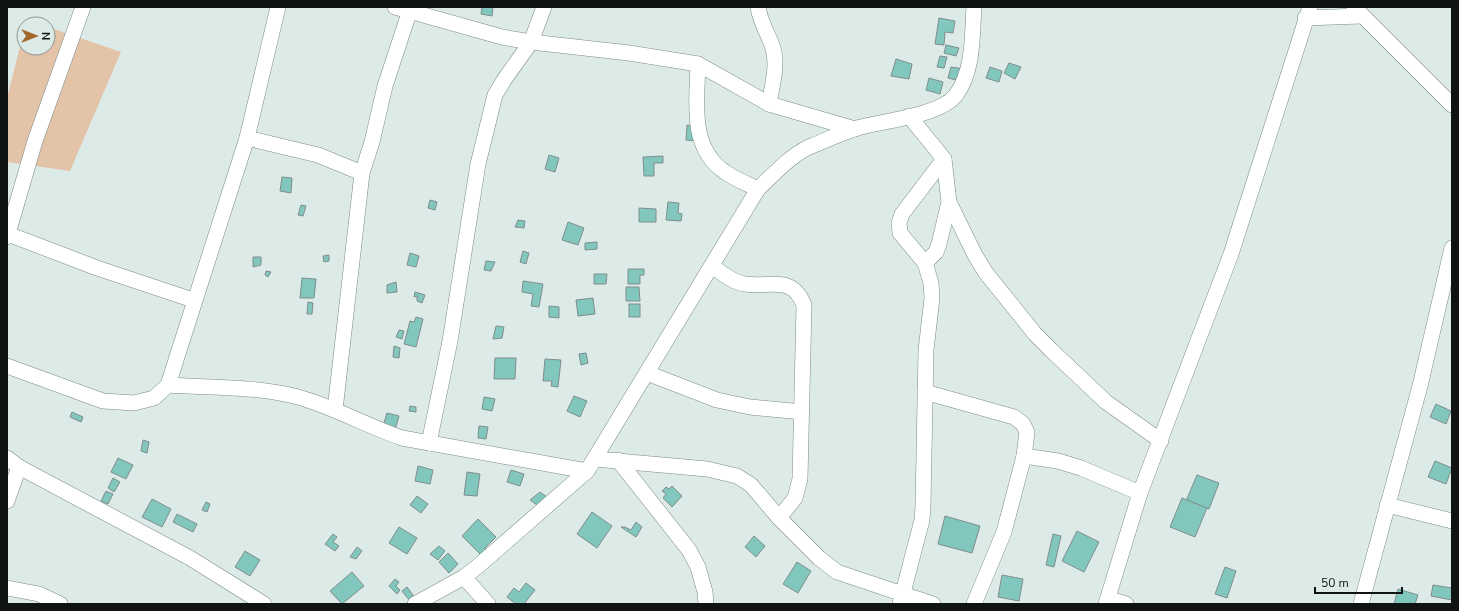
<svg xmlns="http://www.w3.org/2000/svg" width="1459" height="611" viewBox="0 0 1459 611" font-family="'Nunito Sans',sans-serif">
<rect width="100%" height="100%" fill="#ddebe8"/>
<!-- green -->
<polygon fill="#e3c4a8" points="48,27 121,52 70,171 7,162 7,98 24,31 24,48 48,48"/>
<!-- building -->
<g fill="#81c7bd" stroke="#808d8b">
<polygon points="482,7 493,7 492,16 481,14"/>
<polygon points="939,18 955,21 953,33 945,32 944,45 935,44"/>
<polygon points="946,45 959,48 956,56 944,53"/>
<polygon points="940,56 947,57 944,68 937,67"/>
<polygon points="896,59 912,64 909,79 891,76"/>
<polygon points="1009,63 1021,67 1015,79 1004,73"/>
<polygon points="951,67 964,69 960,81 948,78"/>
<polygon points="990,67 1002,71 999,82 986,78"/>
<polygon points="929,78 943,82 940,94 926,90"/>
<polygon points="687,125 703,127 699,141 686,140"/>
<polygon points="549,155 559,158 555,172 545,169"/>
<polygon points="663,156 663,163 654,163 654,176 644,176 643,157"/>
<polygon points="282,177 292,178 291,193 280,191"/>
<polygon points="430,200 437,202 435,210 428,208"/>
<polygon points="668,202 679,203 678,213 682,214 681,221 666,220"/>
<polygon points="301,205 306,206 303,216 298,215"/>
<polygon points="639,208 656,209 656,222 639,222"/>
<polygon points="518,220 525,221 524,228 515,227"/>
<polygon points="568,222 584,228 578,245 562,240"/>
<polygon points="597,242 597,249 585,250 585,243"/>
<polygon points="523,251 529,253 526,264 520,262"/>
<polygon points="410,253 419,256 416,267 407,265"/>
<polygon points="329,255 329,261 324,262 323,256"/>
<polygon points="253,257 261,257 261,265 253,267"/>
<polygon points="486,261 495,262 491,271 484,270"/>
<polygon points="628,269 644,269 644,275 640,275 640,284 628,284"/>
<polygon points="266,271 271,272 268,277 265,275"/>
<polygon points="594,274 607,274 606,284 594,284"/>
<polygon points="302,278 316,279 314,298 300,298"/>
<polygon points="523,281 543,284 539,307 531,306 533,294 522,292"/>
<polygon points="396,282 397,292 387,293 387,285"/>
<polygon points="626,287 639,287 640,301 626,301"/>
<polygon points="415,292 425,295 422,303 417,301 417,296 414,297"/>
<polygon points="593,298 595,314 578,316 576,300"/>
<polygon points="308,302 313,303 312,314 307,314"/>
<rect x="629" y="304" width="11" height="13"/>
<polygon points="549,306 559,307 559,318 549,317"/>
<polygon points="416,317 423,319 416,347 404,344 410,321 414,322"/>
<polygon points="496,326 504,327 502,338 493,339"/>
<polygon points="399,330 404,331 402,339 396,337"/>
<polygon points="394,346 400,348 399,358 393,357"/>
<polygon points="586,353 588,363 581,365 579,354"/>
<polygon points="495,358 516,358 515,379 494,379"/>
<polygon points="545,359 561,360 558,387 551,386 552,381 543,381"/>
<polygon points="574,396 587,401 580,417 567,411"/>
<polygon points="484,397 495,399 492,411 482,409"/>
<polygon points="1436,404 1451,411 1446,424 1430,417"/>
<polygon points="410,406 416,407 416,412 409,411"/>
<polygon points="72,412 83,417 81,422 70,417"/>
<polygon points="387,413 399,416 395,430 383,426"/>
<polygon points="479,426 488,427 486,439 478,438"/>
<polygon points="143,440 149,442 147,453 141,451"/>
<polygon points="118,458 133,465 126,479 111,472"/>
<polygon points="1435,461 1452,468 1446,484 1428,477"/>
<polygon points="418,466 433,470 430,484 415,481"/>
<polygon points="511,470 524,474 520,486 507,482"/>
<polygon points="467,472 480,474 477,496 464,495"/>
<polygon points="1197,475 1219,483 1209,509 1186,501"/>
<polygon points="113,478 120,482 114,492 108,488"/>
<polygon points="672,486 682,496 672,507 663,498 666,494 662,491 666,487 669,489"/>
<polygon points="106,491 113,494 108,504 101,501"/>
<polygon points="540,492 547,497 540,507 530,500"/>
<polygon points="417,496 428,504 421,513 410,505"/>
<polygon points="1182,498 1207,508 1195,537 1170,527"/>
<polygon points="152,499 171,509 162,527 142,517"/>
<polygon points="206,502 210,504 207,512 202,510"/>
<polygon points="592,512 612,526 597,548 577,534"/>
<polygon points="177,514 197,524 193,532 173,522"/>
<polygon points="945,516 980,526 972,553 938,544"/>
<polygon points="478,519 496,537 485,548 489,551 483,557 462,536"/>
<polygon points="636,522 642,527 636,537 621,527 625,527 631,530"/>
<polygon points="399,527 417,538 407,554 389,543"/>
<polygon points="1077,531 1099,542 1084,572 1062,561"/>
<polygon points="333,534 337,537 333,542 339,546 335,551 325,544"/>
<polygon points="1053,534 1061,536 1054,567 1046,565"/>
<polygon points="754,536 765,546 756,557 745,547"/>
<polygon points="439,546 445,551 438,560 430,554"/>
<polygon points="357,547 362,551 356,559 350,557"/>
<polygon points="245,551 260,560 250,576 235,567"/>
<polygon points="448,553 458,564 449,573 439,562"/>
<polygon points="797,562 811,571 798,593 783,584"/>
<polygon points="1225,567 1236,571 1227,598 1215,594"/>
<polygon points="352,572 364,586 342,604 330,591"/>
<polygon points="1002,575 1023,579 1019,601 998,597"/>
<polygon points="395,579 399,582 396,586 400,590 397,594 389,586"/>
<polygon points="526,583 535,590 524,604 516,604 507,597 514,588 519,592"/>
<polygon points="1433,585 1452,588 1452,600 1431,596"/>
<polygon points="407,587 415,598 410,601 402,591"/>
<polygon points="1398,589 1418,595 1415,604 1394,604"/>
</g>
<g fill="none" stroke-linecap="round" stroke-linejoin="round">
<defs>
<g id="minor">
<polyline points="395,7 502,37 531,42 629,53 698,64 769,104 855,129"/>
<path d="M758,7C760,21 767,32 772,45C779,64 772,85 769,104"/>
<polyline points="1354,7 1452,105"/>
<polyline points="1305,18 1361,16"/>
<path d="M698,64C697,101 689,148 725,172C735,179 747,184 758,189"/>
<polyline points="909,116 944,159 949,202 975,255 986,273 1035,334 1051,350 1106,402 1161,441"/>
<polyline points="247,138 318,155 362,173"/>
<polyline points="8,234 97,268 193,300"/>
<polyline points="7,237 35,141 83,7"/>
<polyline points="925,263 936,252 939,244 949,202"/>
<path d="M712,266C722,273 732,282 745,284C770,288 792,274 804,305L800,479L795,498L779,518"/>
<path d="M7,366L103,401L134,403L154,398L168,385C210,388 256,386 298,397C334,407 367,426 402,438L587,471"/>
<polyline points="647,373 717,400 750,407 802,412"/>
<polyline points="168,385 247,138 278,7"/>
<polyline points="925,392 1014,417 1023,424 1027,432 1024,456 1004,532 974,604"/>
<polyline points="335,410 362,173 372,142 385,86 411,7"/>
<polyline points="429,443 450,341 478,164 495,95 504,80 531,42 544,7"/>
<polyline points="1024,456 1058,461 1081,468 1140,493"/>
<polyline points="7,458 19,467 190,558 264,604"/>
<polyline points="595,459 707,469 737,476 751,485 779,518 819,558 837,572 933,604"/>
<polyline points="618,460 689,550 698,567 705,592 706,604"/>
<polyline points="7,501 19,467"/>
<polyline points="1387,505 1452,521"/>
<polyline points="464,577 488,604"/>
<polyline points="7,588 39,594 60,604"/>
<polyline points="1108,598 1126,604"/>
<path d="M415,604L464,577L477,567L587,471L758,189C773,175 790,156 809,147C824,141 841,133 857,128C882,121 940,116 956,95C974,70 972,36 974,7"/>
<polyline points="900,604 922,520 923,506 926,350 932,298 931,283 925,263 900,233 899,223 902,214 944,159"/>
<polyline points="1106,604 1140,493 1231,254 1310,7"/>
<polyline points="1361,604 1420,386 1452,248"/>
</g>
</defs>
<!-- minor casing -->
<use href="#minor" stroke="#7d8a88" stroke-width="16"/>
<!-- minor -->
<use href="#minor" stroke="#fff" stroke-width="15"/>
</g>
<!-- border -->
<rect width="1459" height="611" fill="none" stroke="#0f1413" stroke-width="16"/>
<!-- north arrow -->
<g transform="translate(36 36) rotate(90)"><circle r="19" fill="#ddebe8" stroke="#8b9593"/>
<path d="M0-3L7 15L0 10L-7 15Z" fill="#a36829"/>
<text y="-6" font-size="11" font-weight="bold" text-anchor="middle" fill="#0f1413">N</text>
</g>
<!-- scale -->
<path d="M1315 587v6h87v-6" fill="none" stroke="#0f1413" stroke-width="2"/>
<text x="1321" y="587" font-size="12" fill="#0f1413" stroke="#ddebe8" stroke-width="3" paint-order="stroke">50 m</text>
</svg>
